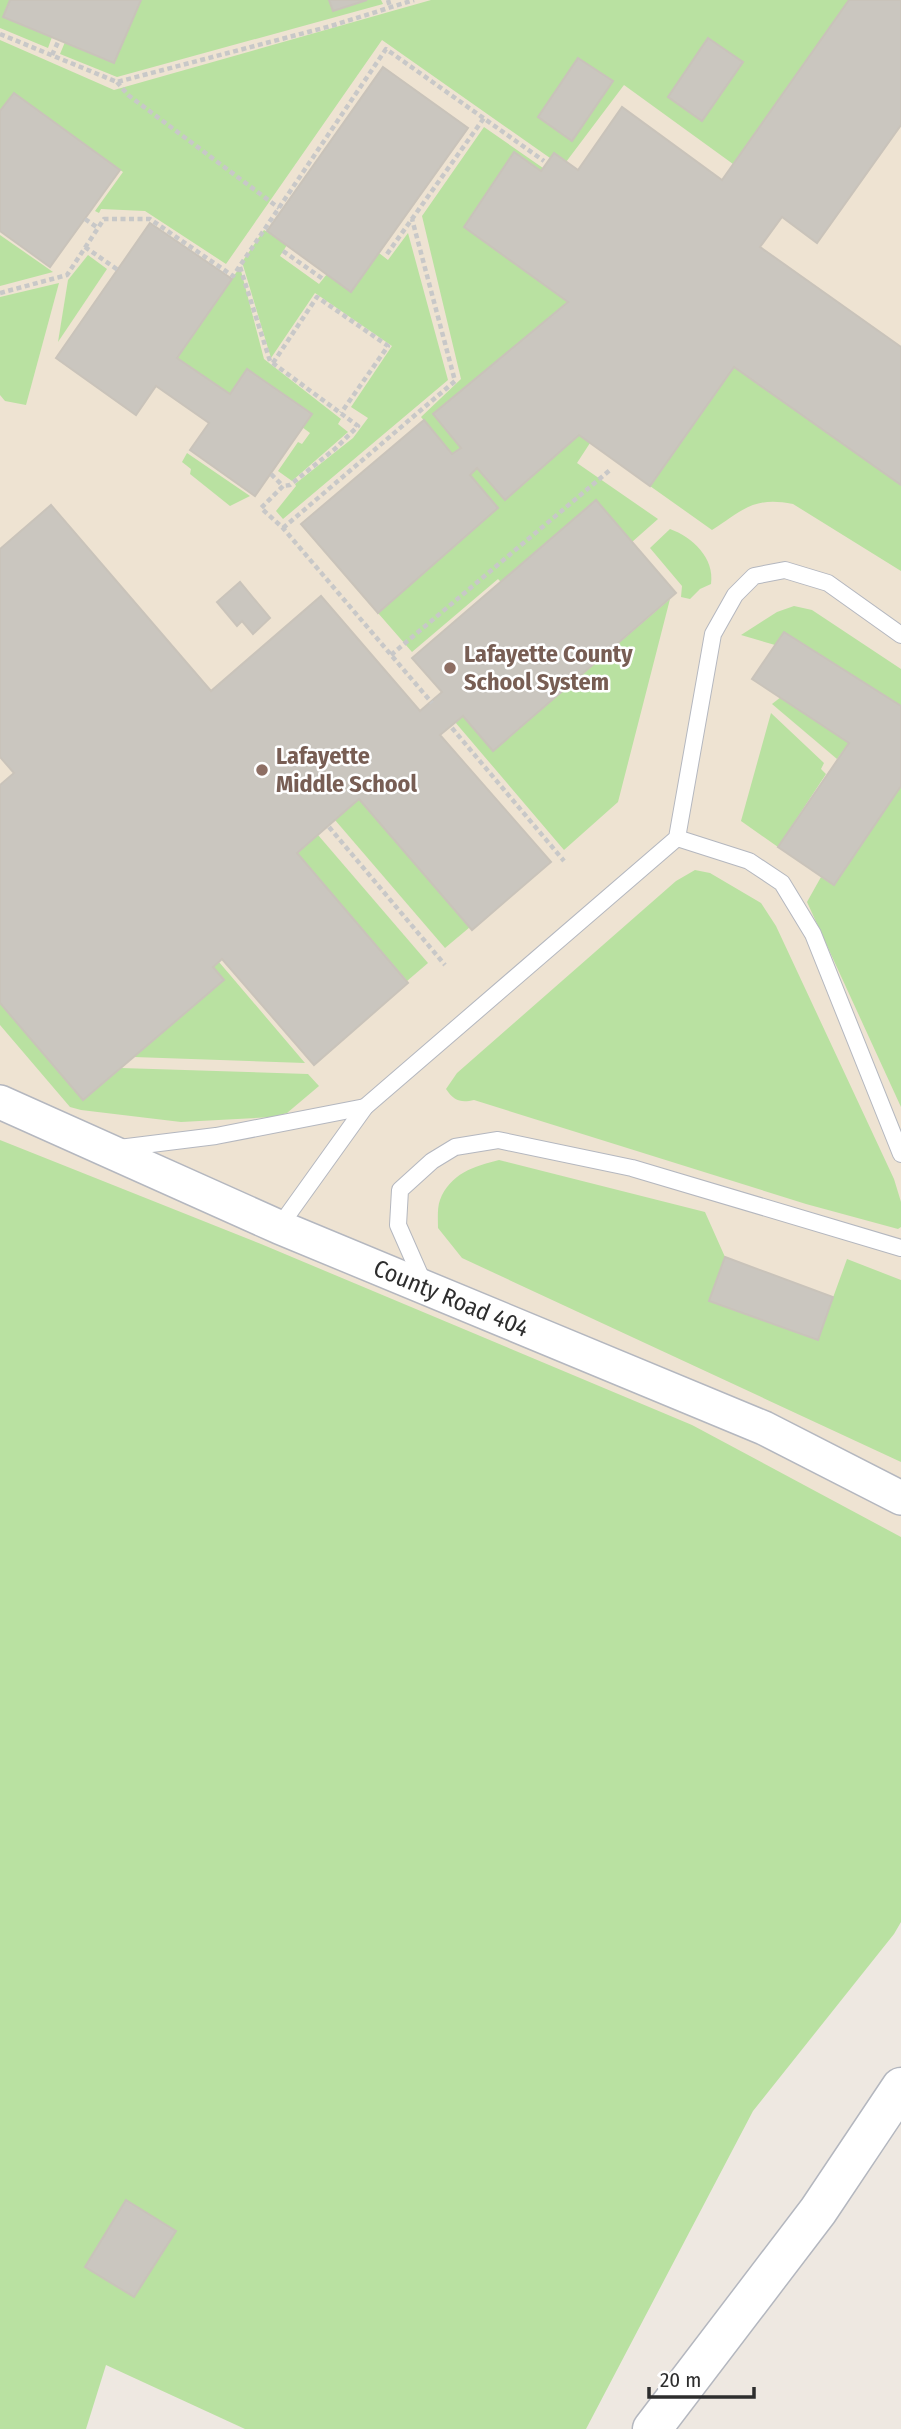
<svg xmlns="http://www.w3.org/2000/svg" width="901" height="2429" viewBox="0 0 901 2429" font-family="'Fira Sans Condensed',sans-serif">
<rect width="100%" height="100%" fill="#eee8e1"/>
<!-- education -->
<polygon fill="#eee3d2" points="0,0 901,0 901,1680 0,1336"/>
<!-- green -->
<g fill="#b9e1a1">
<polygon points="0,0 10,0 3,17 52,37 48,48 0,28"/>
<polygon points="141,0 329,0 333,11 367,0 381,0 383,4 117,77 60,54 65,42 114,63"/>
<polygon points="431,0 849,0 733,164 624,85 566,162 554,154 550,158 382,40 226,264 145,211 101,209 99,213 95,211 123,172 14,93 0,111 0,40 114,90"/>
<polygon points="484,127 543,168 541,171 514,153 464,227 568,302 433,414 461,448 452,454 421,417 461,379 422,216"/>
<polygon points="264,230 287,245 280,256 319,284 327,274 351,291 379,253 388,260 408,233 448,380 283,519 276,511 296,486 295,484 353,438 368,418 351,407 392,346 315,293 271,358 242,262"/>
<polygon points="0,235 53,272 0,286"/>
<polygon points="88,255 107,269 58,342 68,280"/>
<polygon points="240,267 264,359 341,419 338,424 348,432 292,481 278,471 298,442 302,444 310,433 302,427 312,414 230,394 177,358"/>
<polygon points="59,283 26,405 5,401 0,395 0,297"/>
<path d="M734,367L901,485V571L793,504C754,496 743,510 712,530L650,486Z"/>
<polygon points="579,435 590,443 577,463 658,519 632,542 596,501 501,582 498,579 412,652 378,613 498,508 470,475 477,468 505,500"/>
<polygon points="187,453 250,496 230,506 190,474 191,469 182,462"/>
<path d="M670,529C692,537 715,558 711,584L700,589L690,599L681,597L682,586L650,548Z"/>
<polygon points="670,599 618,802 564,850 455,722 463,716 493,751"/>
<polygon points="794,606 812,610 901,669 901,708 784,633 775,645 741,635 777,612"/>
<polygon points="781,697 849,743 837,759 772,704"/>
<polygon points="771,713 824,763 821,769 826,774 778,847 741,821"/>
<polygon points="901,786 901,1107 807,902 821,877 834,885"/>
<polygon points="359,799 470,927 445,948 335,820"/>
<polygon points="318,835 428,963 407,981 297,853"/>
<path d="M695,870L710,873L761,903L776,926L894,1179L901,1202V1227L898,1229L806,1204L474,1100C461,1103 454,1101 446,1089L457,1073L676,881Z"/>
<polygon points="219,962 305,1063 134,1057 223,979 213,967"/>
<polygon points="0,1003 83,1100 121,1068 308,1074 319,1086 287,1113 273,1117 181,1122 81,1110 70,1107 0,1025"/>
<polygon points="0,1140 261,1244 692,1425 901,1537 901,1922 894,1934 753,2111 586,2429 245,2429 106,2365 86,2429 0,2429"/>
<path d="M499,1160L705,1212L725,1257L710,1301L818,1339L847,1259L901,1280V1462L462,1258L438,1228C438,1220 437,1208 440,1200C450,1174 474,1166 499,1160Z"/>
</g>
<!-- building -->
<g fill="#cac6bf" stroke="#c9c3ba" stroke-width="2">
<polygon points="10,0 141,0 114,63 3,17"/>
<polygon points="329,0 367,0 333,11"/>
<polygon points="849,0 901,0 901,125 817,243 782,217 760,247 901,347 901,485 734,367 650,486 579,435 505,500 477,468 470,475 498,508 378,613 301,524 424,420 452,454 461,448 433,414 568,302 464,227 514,152 541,171 554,153 578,170 622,107 722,180"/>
<polygon points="708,38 743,62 702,121 668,97"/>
<polygon points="578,58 613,81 572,141 538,117"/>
<polygon points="383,67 468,128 351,292 267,231"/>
<polygon points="14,93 120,170 50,267 0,231 0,111"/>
<polygon points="150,223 232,279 177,358 230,394 247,369 312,414 255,496 190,450 209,423 156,386 136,415 56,358"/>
<polygon points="596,500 676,593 493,751 463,716 440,735 551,862 472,930 359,799 297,853 408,983 314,1065 222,959 213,967 224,980 83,1100 0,1003 0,785 14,773 0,757 0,549 51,505 211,691 321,596 420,711 442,692 412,658"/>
<polygon points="240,582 270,618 253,634 242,621 237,626 217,602"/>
<polygon points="784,632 901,706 901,786 834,885 778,847 849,743 752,679"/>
<polygon points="725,1257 833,1297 818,1340 709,1301"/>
<polygon points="126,2200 176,2231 134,2297 85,2267"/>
</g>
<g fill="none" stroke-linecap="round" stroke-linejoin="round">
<defs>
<g id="lane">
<polyline points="677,838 749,861 782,883 813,934 901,1154"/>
<polyline points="119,1148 216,1136 365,1107"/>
<polyline points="279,1227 365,1107 677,838 713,634 735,595 754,576 785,570 828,583 901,635"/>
<polyline points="424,1284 398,1225 400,1190 432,1161 455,1147 498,1140 632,1168 901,1248"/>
</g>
<g id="street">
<path id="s1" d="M0,1102L279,1227L764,1428L901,1498"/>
</g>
<polyline id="secondary" points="652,2429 818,2211 901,2087"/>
</defs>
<!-- lane casing -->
<use href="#lane" stroke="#b4b7bf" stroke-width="18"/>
<!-- street casing -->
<use href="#street" stroke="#b4b7bf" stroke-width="36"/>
<!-- secondary casing -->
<use href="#secondary" stroke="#b4b7bf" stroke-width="41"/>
<!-- path -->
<g stroke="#c8c8c8" stroke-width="4.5" stroke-dasharray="5 3.5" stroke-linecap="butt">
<polyline points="388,0 390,7"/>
<polyline points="0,34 117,82 331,26 414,0"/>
<polyline points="52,55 59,40"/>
<polyline points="117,82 128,95 279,208"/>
<polyline points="85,219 98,228"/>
<polyline points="85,247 118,270"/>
<polyline points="283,251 323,279"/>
<polyline points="387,254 484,118"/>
<polyline points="240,267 270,361 358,426 336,448 290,485 283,486"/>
<polyline points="0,293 67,275 104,219 150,219 233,276 386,49 544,161"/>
<polyline points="273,363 317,297 388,346 341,413"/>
<polyline points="271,474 283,486 261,508 283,528 432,703"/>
<polyline points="283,528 455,381 412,219"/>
<polyline points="391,655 610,470"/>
<polyline points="452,728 564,861"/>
<polyline points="329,827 445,965"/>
</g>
<!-- lane -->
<use href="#lane" stroke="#fff" stroke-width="16"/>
<!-- street -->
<use href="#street" stroke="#fff" stroke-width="33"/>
<!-- secondary -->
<use href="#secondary" stroke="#fff" stroke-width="38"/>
</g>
<!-- markers -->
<g fill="#8d6e63" stroke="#fff" stroke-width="2.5">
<circle cx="450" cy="668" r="7"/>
<circle cx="262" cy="770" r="7"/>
</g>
<g text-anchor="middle" stroke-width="5" stroke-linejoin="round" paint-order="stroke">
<!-- education labels -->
<g font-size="24" font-weight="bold" fill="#785e54" stroke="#fff" text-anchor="start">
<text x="464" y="662">Lafayette County<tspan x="464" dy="28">School System</tspan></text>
<text x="276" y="764">Lafayette<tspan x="276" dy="28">Middle School</tspan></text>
</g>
<!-- street labels -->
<g font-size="24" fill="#2d2d2d" stroke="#fff">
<text dy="8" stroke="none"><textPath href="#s1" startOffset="492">County Road 404</textPath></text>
</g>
</g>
<!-- scale -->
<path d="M649 2387v10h105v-10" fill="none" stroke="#2d2d2d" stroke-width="3.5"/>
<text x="660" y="2387" font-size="21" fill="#2d2d2d" stroke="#ffffff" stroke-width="5" paint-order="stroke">20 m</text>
</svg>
